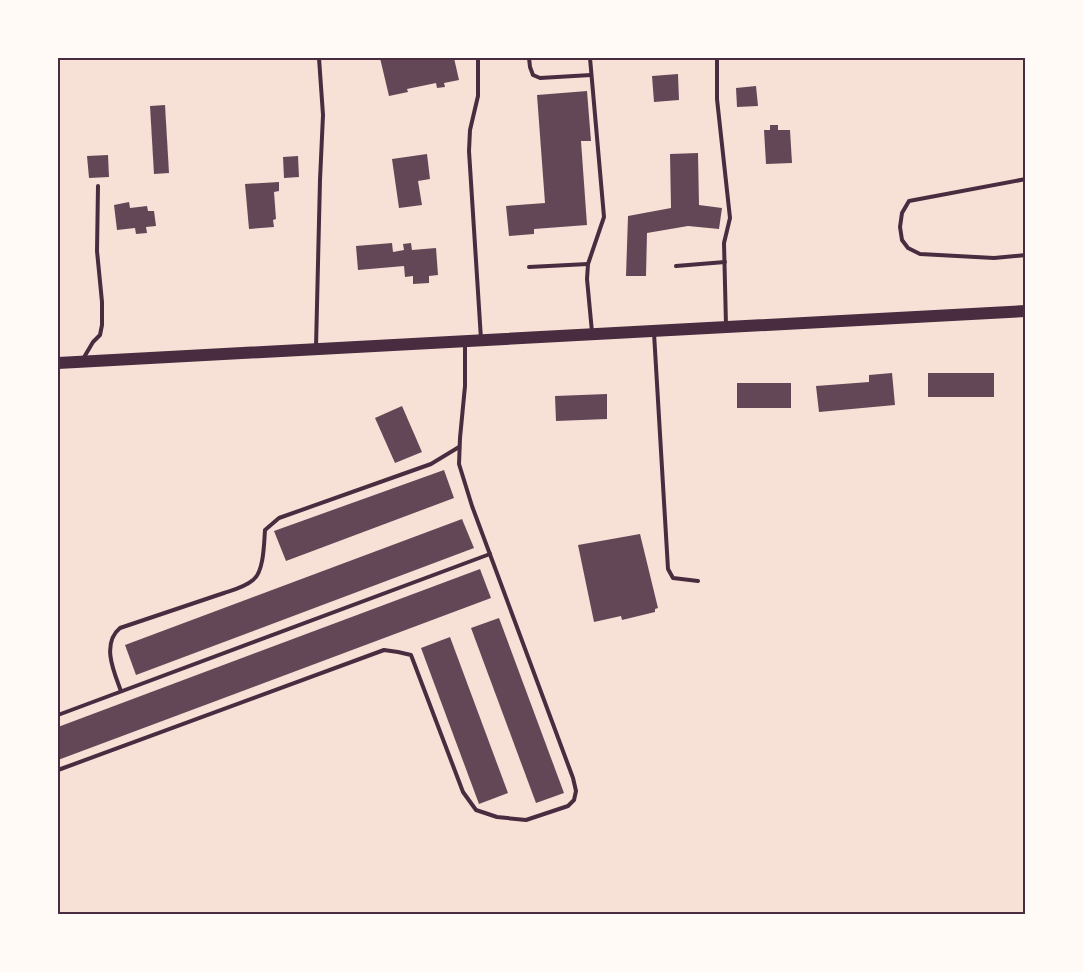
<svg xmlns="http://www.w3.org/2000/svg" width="1083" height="972" viewBox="0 0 1083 972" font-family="Cabin,sans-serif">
<rect width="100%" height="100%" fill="#f7e1d7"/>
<!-- building -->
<g fill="#644757">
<polygon points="380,58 454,58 459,80 444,83 445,87 437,88 436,83 407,89 408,92 389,96"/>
<polygon points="678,74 679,100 654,102 652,76"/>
<polygon points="756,86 758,106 737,107 736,88"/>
<polygon points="587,91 591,141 581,141 587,225 534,229 534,234 509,236 506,206 545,203 537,95"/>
<polygon points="165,105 169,173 154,174 150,106"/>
<polygon points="770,125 778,125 778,130 790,130 792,163 766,164 764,130 770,130"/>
<polygon points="698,153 699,205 722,208 719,229 688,226 647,233 646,276 626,276 628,216 671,208 670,154"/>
<polygon points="427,154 430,179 418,181 422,205 399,208 392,159"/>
<polygon points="108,155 109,177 89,178 87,156"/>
<polygon points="298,156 299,177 284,178 283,157"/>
<polygon points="279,182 279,191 274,192 276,219 273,220 274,227 249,229 245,184"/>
<polygon points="129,202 130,208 147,206 148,211 154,211 156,226 146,227 147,233 136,234 135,228 117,230 114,205"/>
<polygon points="392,243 393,252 404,250 403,244 411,243 412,250 436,248 438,275 429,276 429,283 413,284 413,276 405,277 404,266 358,270 356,246"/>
<polygon points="892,373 895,405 819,412 816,386 869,382 869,375"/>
<rect x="928" y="373" width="66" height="24"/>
<rect x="737" y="383" width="54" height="25"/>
<polygon points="607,394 607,419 556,421 555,396"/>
<polygon points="402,406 422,452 395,463 375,418"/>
<polygon points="444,470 454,498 286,561 274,531"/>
<polygon points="462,519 474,548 136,675 125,645"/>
<polygon points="640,534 658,608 655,609 655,612 622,620 621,616 594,622 578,545"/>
<polygon points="480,569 491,598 58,760 58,727"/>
<polygon points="499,618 564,793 536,803 471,628"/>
<polygon points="450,637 508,793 479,804 421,648"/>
</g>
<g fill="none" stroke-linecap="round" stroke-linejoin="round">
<!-- service -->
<g stroke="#4a2c40" stroke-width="4">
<polyline points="478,58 478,96 470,130 469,151 481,339"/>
<polyline points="529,58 530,67 533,75 540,78 591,75"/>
<polyline points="590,58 604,217 588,264 587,279 592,332"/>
<polyline points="717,58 717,99 730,218 724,243 726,325"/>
<polyline points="1026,179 909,201 902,213 900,227 902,240 908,248 920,254 994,258 1026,255"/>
<polyline points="676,266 725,262"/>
<polyline points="529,267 588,264"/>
<polyline points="654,333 668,569 673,578 698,581"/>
<polyline points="316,347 320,180 323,115 319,58"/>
<polyline points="83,359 93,342 100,335 102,325 102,302 97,251 98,186"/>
<path d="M121,691C114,672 101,644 120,628L224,593C233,590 245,587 253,580C264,572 264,543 265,530L279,518L431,464L459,447"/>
<polyline points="58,715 490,554"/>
<polyline points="58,770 384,650 398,652 411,655 463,792 476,810 497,817 526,820 568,806 574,800 576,791 573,778 472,506 459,464 460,438 465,386 465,343"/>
</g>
<!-- primary -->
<polyline stroke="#4a2c40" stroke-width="12" points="58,363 1026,311"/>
</g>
<!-- border -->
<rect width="1083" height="972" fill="none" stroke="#fffaf5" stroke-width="118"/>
<rect x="59" y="59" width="965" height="854" fill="none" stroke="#4a2c40" stroke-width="2"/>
</svg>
